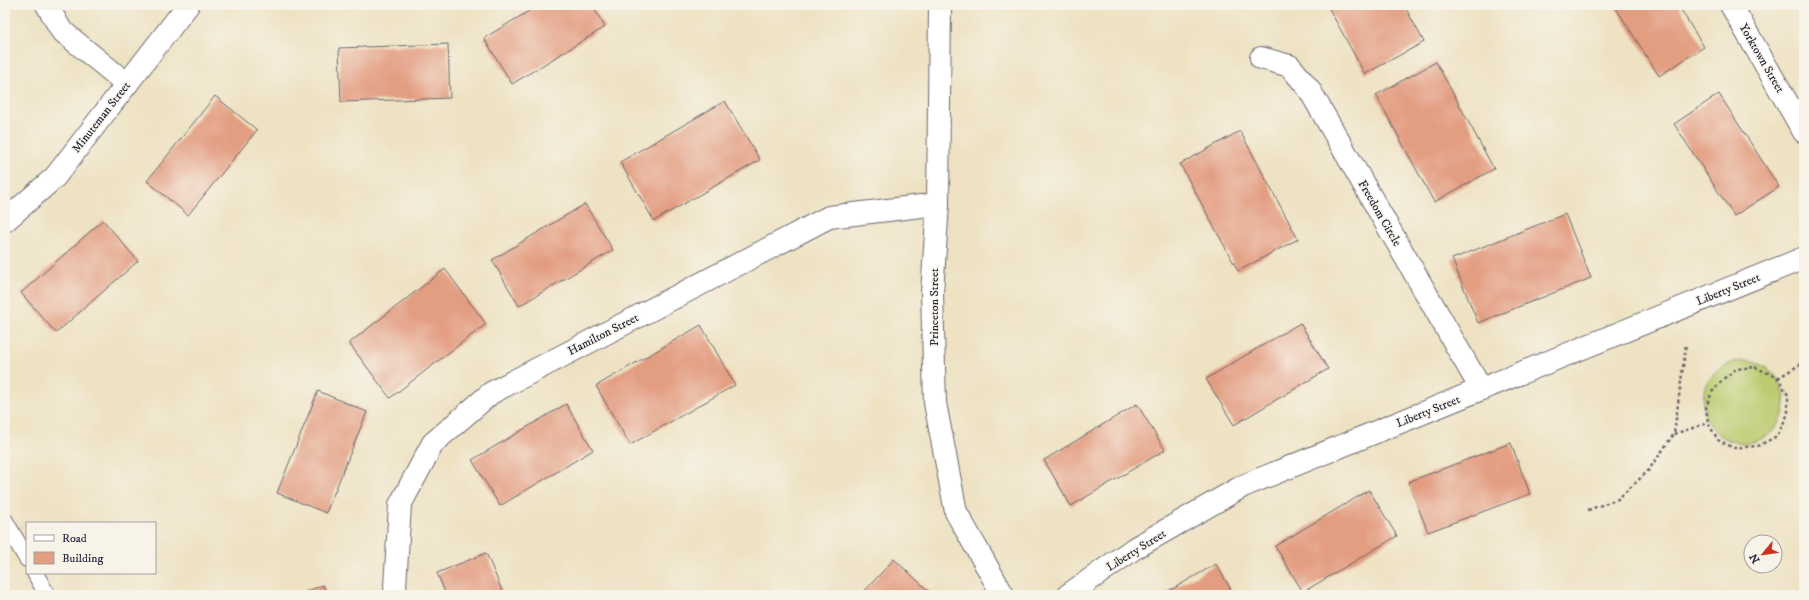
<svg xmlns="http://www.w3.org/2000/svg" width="1809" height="600" viewBox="0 0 1809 600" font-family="'IM FELL DW Pica',serif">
<rect width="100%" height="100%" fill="#f7f3e8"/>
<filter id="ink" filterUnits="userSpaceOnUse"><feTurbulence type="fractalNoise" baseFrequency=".025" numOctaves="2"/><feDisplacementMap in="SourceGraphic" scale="8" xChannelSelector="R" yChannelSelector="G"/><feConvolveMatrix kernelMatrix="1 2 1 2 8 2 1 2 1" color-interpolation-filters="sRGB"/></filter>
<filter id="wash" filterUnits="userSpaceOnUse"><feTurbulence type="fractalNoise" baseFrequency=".012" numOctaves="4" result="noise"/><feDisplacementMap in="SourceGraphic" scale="16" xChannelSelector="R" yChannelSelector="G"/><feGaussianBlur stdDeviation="0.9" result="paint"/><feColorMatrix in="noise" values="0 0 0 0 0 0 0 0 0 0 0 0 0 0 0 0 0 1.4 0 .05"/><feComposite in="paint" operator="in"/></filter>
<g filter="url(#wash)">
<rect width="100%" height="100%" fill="#eee2c3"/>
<!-- green -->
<circle fill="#bbcb6e" stroke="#6e7654" cx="1744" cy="402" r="41"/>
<g id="blocks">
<!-- building -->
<g fill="#e39d81">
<polygon points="539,5 592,5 605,27 512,84 484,38"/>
<polygon points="1327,5 1404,5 1424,42 1365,74"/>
<polygon points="1614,5 1678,5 1704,47 1659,76"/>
<polygon points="448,44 450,98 341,102 339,48"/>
<polygon points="1436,62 1494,169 1434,202 1376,95"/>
<polygon points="1719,94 1779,187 1734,216 1674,124"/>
<polygon points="215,96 257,130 188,215 147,181"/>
<polygon points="725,101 760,160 654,221 620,162"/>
<polygon points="1240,131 1298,239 1238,271 1180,164"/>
<polygon points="585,204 613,250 519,306 492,260"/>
<polygon points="1565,214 1591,278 1478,323 1452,259"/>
<polygon points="103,220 138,261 56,333 21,293"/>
<polygon points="445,269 486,324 390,398 349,343"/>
<polygon points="1300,323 1328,369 1234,425 1206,379"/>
<polygon points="701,325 735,385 630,445 596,386"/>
<polygon points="318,391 367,412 326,513 277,493"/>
<polygon points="566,404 593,450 500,506 472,460"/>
<polygon points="1137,404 1165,450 1071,506 1044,460"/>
<polygon points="1511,443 1530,494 1428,532 1408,482"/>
<polygon points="1369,490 1397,536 1303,592 1275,546"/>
<polygon points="486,553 504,595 446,595 437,573"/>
<polygon points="894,559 933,595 861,595"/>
<polygon points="1216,564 1234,595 1162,595"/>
<polygon points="323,585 327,595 297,595"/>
</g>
</g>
</g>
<g filter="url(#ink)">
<use href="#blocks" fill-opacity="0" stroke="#69656b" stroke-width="1"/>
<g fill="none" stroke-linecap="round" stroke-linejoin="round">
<defs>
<g id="lane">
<polyline points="5,521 27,559"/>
<polyline points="35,573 47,595"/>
</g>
<g id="street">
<polyline points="47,5 61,30 127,84"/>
<polyline points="940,5 938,204 932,293 935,403 956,512 1003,595"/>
<polyline points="1731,5 1804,132"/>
<polyline points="1261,58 1290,66 1309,89 1481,389"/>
<polyline points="5,221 55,177 188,5"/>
<polyline points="397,595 395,587 400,505 433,443 491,393 829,217 938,204"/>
<polyline points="1068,595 1135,548 1243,486 1804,258"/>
</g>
</defs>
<!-- lane casing -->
<use href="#lane" stroke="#69656b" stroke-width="18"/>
<!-- street casing -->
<use href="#street" stroke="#69656b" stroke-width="24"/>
<!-- path -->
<g stroke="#69656b" stroke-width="2.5" stroke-dasharray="3 3" stroke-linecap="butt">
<polygon points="1755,367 1778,378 1788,395 1788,414 1777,436 1758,446 1734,448 1718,440 1708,423 1706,407 1712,392 1722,380 1736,369"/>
<polyline points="1778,378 1804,362"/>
<polyline points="1674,434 1708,423"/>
<polyline points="1588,510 1618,499 1648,471 1674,434 1686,344"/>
</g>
<!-- lane -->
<use href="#lane" stroke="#fff" stroke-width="16"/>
<!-- street -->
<use href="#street" stroke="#fff" stroke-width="22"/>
</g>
</g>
<g text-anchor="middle" stroke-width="3" stroke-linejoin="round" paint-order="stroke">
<!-- street labels -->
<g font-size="12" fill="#22223b" stroke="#f7f3e8">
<text transform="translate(1762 58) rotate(60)" y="4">Yorktown Street</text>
<text transform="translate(101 117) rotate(-52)" y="4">Minuteman Street</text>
<text transform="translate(1380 213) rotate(60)" y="4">Freedom Circle</text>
<text transform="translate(1728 289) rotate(-22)" y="4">Liberty Street</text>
<text transform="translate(934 307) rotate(-90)" y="4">Princeton Street</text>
<text transform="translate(603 334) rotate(-27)" y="4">Hamilton Street</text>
<text transform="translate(1428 411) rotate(-22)" y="4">Liberty Street</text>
<text transform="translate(1136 550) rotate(-32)" y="4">Liberty Street</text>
</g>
</g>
<!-- margin -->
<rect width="1809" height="600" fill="none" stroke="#f7f3e8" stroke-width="20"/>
<!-- legend -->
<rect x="26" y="522" width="130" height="52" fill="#f7f3e8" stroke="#a29fa3"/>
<rect x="34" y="535" width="20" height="6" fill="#ffffff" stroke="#a29fa3"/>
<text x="62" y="542" font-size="12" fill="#22223b">Road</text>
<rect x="34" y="552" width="20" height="12" fill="#e39d81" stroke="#a29fa3"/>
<text x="62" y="562" font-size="12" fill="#22223b">Building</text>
<!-- north arrow -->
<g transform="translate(1763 554) rotate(241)"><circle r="19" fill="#f7f3e8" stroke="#a29fa3"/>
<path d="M0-3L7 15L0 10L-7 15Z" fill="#c8321e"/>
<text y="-6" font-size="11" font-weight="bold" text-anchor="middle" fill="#22223b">N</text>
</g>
</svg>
